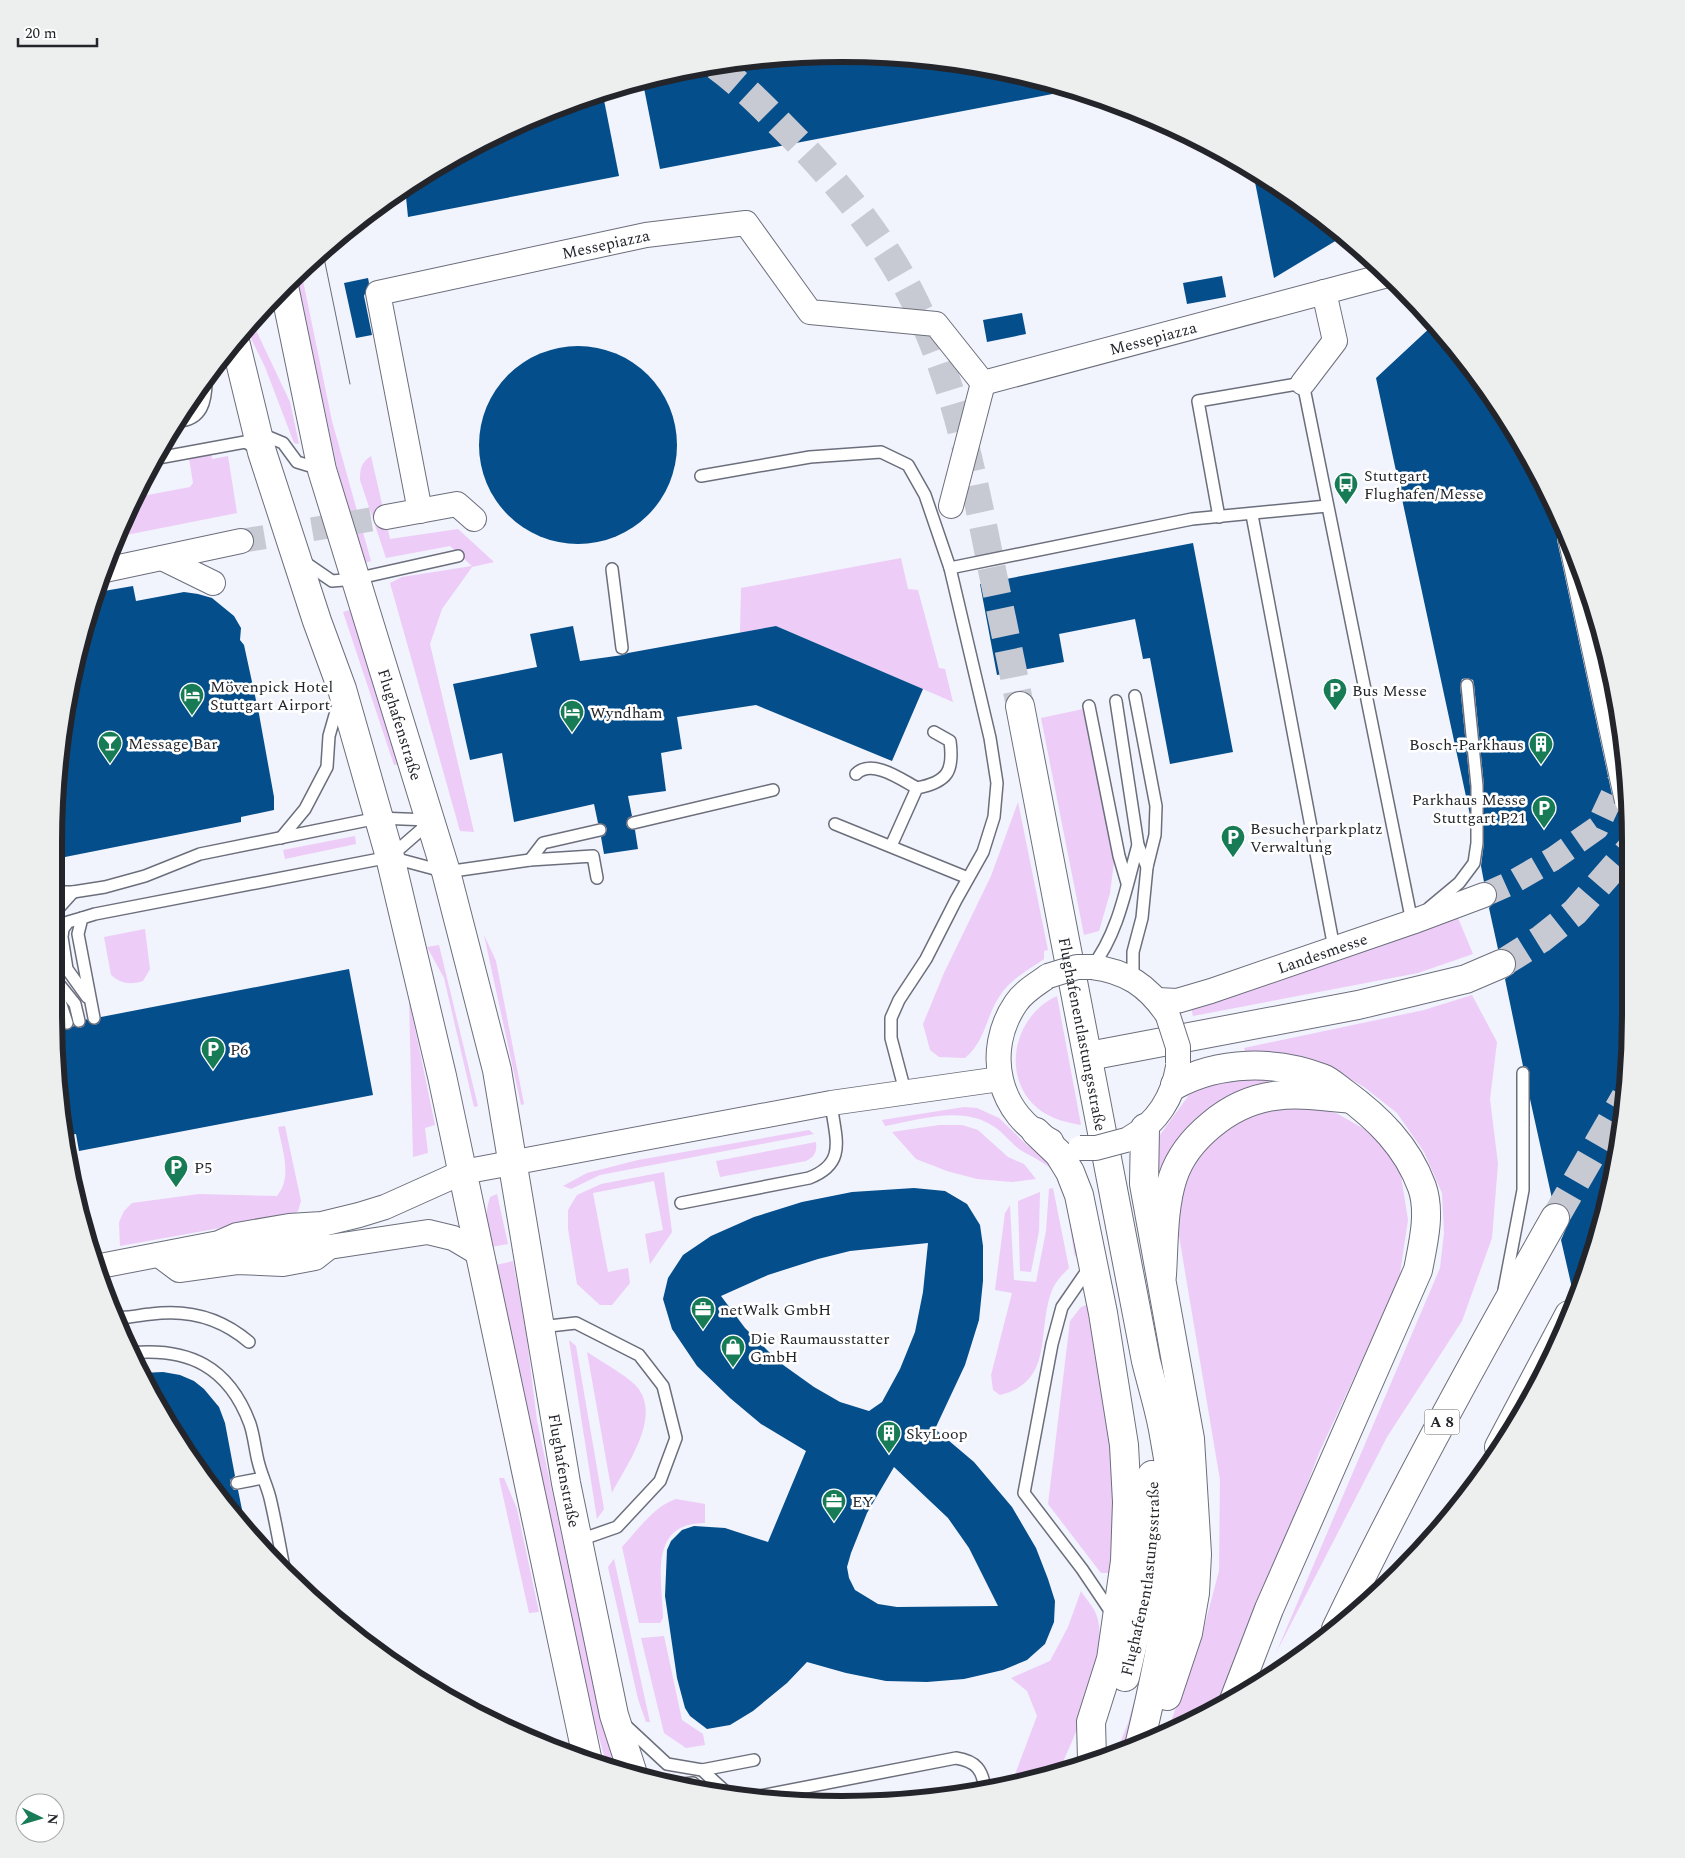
<svg xmlns="http://www.w3.org/2000/svg" width="1685" height="1858" viewBox="0 0 1685 1858" font-family="Spectral,serif">
<rect width="100%" height="100%" fill="#f1f3fd"/>
<!-- green -->
<g fill="#edccf7">
<polygon points="301,271 332,421 371,561 365,563 339,477 296,275"/>
<polygon points="253,324 290,402 299,444 294,443 265,367 247,330"/>
<polygon points="211,453 212,459 228,456 237,513 116,537 137,497 190,487 193,483 189,458"/>
<path d="M371,456L390,539L458,529L494,562L472,567L442,609L430,644L474,832L460,831L390,583L402,577L472,566L450,546L386,558L360,480C360,468 361,463 371,456Z"/>
<polygon points="901,558 908,589 918,590 939,668 945,669 953,702 776,626 740,633 741,588"/>
<polygon points="350,610 399,764 394,765 343,612"/>
<polygon points="1083,709 1114,862 1110,893 1099,931 1084,935 1041,718"/>
<path d="M1018,802L1048,950L1044,951V959C1028,970 1009,980 999,997C985,1019 986,1040 965,1058L939,1057L930,1050L923,1024L944,973L991,876Z"/>
<polygon points="355,836 356,844 285,859 283,850"/>
<polygon points="1458,918 1473,954 1418,973 1193,1016 1191,1008"/>
<path d="M145,929L150,969L143,981C130,985 122,984 111,975L104,937Z"/>
<polygon points="484,935 496,961 524,1104 521,1105"/>
<polygon points="439,945 478,1106 474,1107 444,978 427,947"/>
<polygon points="1472,995 1497,1042 1490,1099 1498,1164 1492,1238 1462,1321 1387,1437 1276,1653 1440,1268 1444,1233 1442,1193 1424,1152 1397,1113 1364,1087 1335,1070 1246,1054 1244,1048 1424,1010"/>
<path d="M1057,996L1081,1125C1063,1122 1045,1117 1032,1103C1001,1069 1017,1014 1057,996Z"/>
<polygon points="409,999 435,1125 425,1128 428,1153 413,1157"/>
<path d="M1245,1079L1268,1080V1084C1239,1096 1208,1104 1187,1129C1176,1143 1168,1161 1160,1176L1153,1177L1157,1139L1189,1095L1207,1085Z"/>
<polygon points="1302,1104 1338,1114 1378,1137 1401,1176 1408,1220 1399,1280 1319,1453 1222,1706 1166,1734 1198,1650 1219,1571 1220,1480 1178,1230 1180,1184 1203,1147 1245,1115"/>
<path d="M964,1107L977,1108L999,1118L1028,1146L1042,1153L1064,1177L1079,1244L1075,1257C1071,1236 1067,1192 1056,1175C1047,1162 1031,1157 1019,1149C1010,1142 1003,1132 993,1126C962,1105 918,1120 885,1126L882,1120Z"/>
<polygon points="939,1125 962,1125 978,1130 1008,1157 1024,1164 1036,1179 1012,1182 977,1179 947,1171 916,1159 892,1132"/>
<path d="M285,1126L301,1201L298,1211L292,1215L120,1246L119,1222L124,1211L132,1203L199,1194L277,1196C293,1177 282,1149 278,1127Z"/>
<polygon points="809,1130 814,1134 600,1175 571,1189 563,1186 587,1173 638,1160"/>
<path d="M816,1142C817,1152 815,1156 806,1161L720,1177L716,1161Z"/>
<polygon points="664,1172 672,1232 650,1264 645,1234 663,1230 654,1181 593,1193 608,1272 628,1268 630,1283 612,1305 600,1305 577,1284 568,1229 568,1210 577,1195 601,1184"/>
<path d="M1053,1188L1069,1268C1062,1275 1054,1283 1051,1293C1037,1332 1054,1382 1000,1395L993,1390L991,1375L1012,1293L995,1290L1005,1213L1010,1205L1014,1280L1036,1282L1046,1231L1049,1189Z"/>
<polygon points="1040,1192 1039,1231 1031,1272 1020,1271 1018,1201"/>
<path d="M497,1194L508,1244L491,1247C487,1229 484,1215 490,1197Z"/>
<polygon points="513,1261 526,1332 537,1421 599,1711 614,1762 607,1765 594,1721 496,1265"/>
<polygon points="1089,1304 1111,1436 1115,1502 1111,1573 1101,1573 1048,1504 1070,1321 1081,1307"/>
<polygon points="569,1340 576,1346 604,1509 597,1519"/>
<path d="M587,1352C599,1360 629,1377 637,1387C662,1417 627,1464 612,1493Z"/>
<polygon points="499,1478 504,1478 517,1509 539,1612 529,1613"/>
<path d="M676,1499L705,1504V1523C648,1523 662,1578 663,1618L660,1623H639L622,1547C638,1530 654,1506 676,1499Z"/>
<polygon points="614,1559 650,1722 646,1722 638,1699 608,1567"/>
<path d="M1081,1591C1085,1598 1093,1606 1096,1614C1111,1650 1076,1736 1059,1770L1011,1785L1037,1716L1027,1691L1011,1678L1050,1661L1068,1627Z"/>
<polygon points="664,1636 682,1720 703,1734 705,1745 686,1748 664,1733 641,1638"/>
<polygon points="1142,1673 1133,1727 1123,1751 1116,1753 1128,1723"/>
</g>
<!-- building -->
<g fill="#044e8b" fill-rule="evenodd">
<polygon points="842,54 996,69 1068,91 660,169 643,83 688,69"/>
<polygon points="603,95 619,176 408,217 405,187 540,114"/>
<polygon points="1253,172 1280,187 1342,237 1274,278"/>
<polygon points="1222,276 1226,297 1187,304 1183,283"/>
<polygon points="368,278 369,283 364,296 372,335 356,338 344,283"/>
<polygon points="1022,313 1026,334 987,342 983,320"/>
<polygon points="1433,325 1498,404 1563,526 1557,532 1557,540 1614,804 1617,811 1628,814 1631,842 1625,1118 1589,1269 1575,1301 1561,1240 1571,1217 1568,1210 1563,1205 1553,1203 1530,1099 1530,1073 1527,1067 1523,1066 1505,979 1514,973 1516,966 1516,958 1510,951 1498,949 1489,908 1497,898 1497,891 1492,884 1484,882 1481,866 1484,843 1484,786 1474,684 1473,680 1467,678 1462,679 1460,685 1470,786 1470,815 1376,378"/>
<circle cx="578" cy="445" r="99"/>
<polygon points="1193,543 1233,752 1170,764 1150,658 1143,659 1135,619 1059,634 1064,662 997,675 980,584"/>
<polygon points="133,586 136,601 184,592 198,594 212,598 234,616 241,628 240,640 244,645 259,714 274,797 274,810 241,817 241,822 55,859 55,791 69,688 98,592"/>
<polygon points="573,626 580,661 623,655 628,653 776,626 923,689 892,761 756,705 677,717 682,749 661,753 666,791 628,796 632,816 628,818 626,824 628,828 635,830 638,849 604,854 601,837 605,835 607,829 605,825 598,823 594,804 514,822 502,753 470,760 453,684 537,667 530,634"/>
<polygon points="349,969 373,1095 79,1151 76,1134 66,1136 57,1045 60,1044 56,1025 60,1025 66,1030 74,1026 80,1028 84,1026 86,1019 95,1025 99,1023 101,1017"/>
<path d="M914,1188L945,1191L967,1204L980,1225L983,1246V1281L979,1320L965,1365L935,1429L974,1462L1012,1507L1036,1548L1048,1579L1055,1601L1054,1622L1045,1644L1027,1660L1003,1670L964,1679L927,1682L886,1681L846,1673L807,1662L787,1683L753,1711L730,1725L707,1729L690,1716L685,1708L677,1678L665,1596L667,1550L671,1541L682,1530L694,1526L725,1528L768,1542L806,1451L761,1424L730,1398L697,1366L672,1329L663,1299L668,1278L683,1255L711,1236L754,1217L802,1202L852,1192ZM928,1243L923,1292L915,1332L900,1369L882,1402L869,1411L840,1402L814,1387L779,1362L745,1328L721,1296L768,1275L818,1259L850,1251ZM894,1467L948,1518L969,1548L998,1606L897,1607L878,1604L855,1590L849,1578L847,1567L851,1553L867,1513Z"/>
<polygon points="163,1372 180,1375 194,1381 204,1389 219,1407 225,1423 235,1476 230,1480 230,1485 234,1490 238,1490 246,1529 217,1496 141,1373"/>
</g>
<g fill="none" stroke-linecap="round" stroke-linejoin="round">
<!-- street-tunnel -->
<g stroke="#c8cad3" stroke-width="24" stroke-dasharray="24 12" stroke-linecap="butt">
<polyline points="241,541 386,517"/>
<polyline points="1484,895 1513,882 1553,859 1597,828 1617,785 1624,774"/>
</g>
<!-- secondary-tunnel -->
<path stroke="#c8cad3" stroke-width="28" stroke-dasharray="28 14" stroke-linecap="butt" d="M716,66C745,87 771,115 796,140C842,187 883,239 913,298C951,374 969,456 986,540C997,595 1009,651 1020,706"/>
<!-- highway-tunnel -->
<g stroke="#c8cad3" stroke-width="28" stroke-dasharray="28 14" stroke-linecap="butt">
<polyline points="1501,964 1541,939 1575,912 1631,848"/>
<polyline points="1555,1218 1625,1097"/>
</g>
<defs>
<g id="lane">
<path d="M178,421C202,420 206,401 206,381"/>
<polyline points="259,433 283,443 297,462 320,469"/>
<polyline points="158,458 245,442 258,449"/>
<polyline points="701,476 810,457 881,452 908,465 925,495 950,568 990,738 997,783 994,817 983,852 956,900 926,959 899,1000 891,1018 891,1038 905,1091"/>
<polyline points="1252,515 1334,948"/>
<polyline points="1219,517 1198,401 1303,383 1412,922 1415,920"/>
<polyline points="303,561 332,581 355,579 458,556"/>
<polyline points="950,568 1192,519 1327,506"/>
<polyline points="612,569 622,648"/>
<polyline points="1116,701 1138,845 1147,867"/>
<polyline points="1089,706 1119,856 1127,883"/>
<path d="M856,774C872,758 902,780 917,788"/>
<polyline points="633,823 773,790"/>
<polyline points="835,824 968,878"/>
<polyline points="281,838 305,809 327,767 329,736 339,701"/>
<path d="M891,846L917,788C948,782 954,771 950,741L934,732"/>
<polyline points="391,856 430,822"/>
<polyline points="530,860 543,843 600,830"/>
<polyline points="55,892 73,892 105,887 145,876 200,854 378,818 429,820"/>
<polyline points="1429,908 1459,883 1474,863 1477,843 1477,786 1467,685"/>
<polyline points="55,912 73,892"/>
<polyline points="82,918 68,922 63,929 62,937 67,969 87,997"/>
<path d="M1092,967C1119,932 1126,887 1138,845"/>
<polyline points="54,978 75,1004 79,1021"/>
<polyline points="1133,979 1133,952 1142,918 1147,867 1155,835 1156,806 1135,696"/>
<polyline points="54,983 67,1023"/>
<polyline points="94,1018 78,934 82,918 95,914 390,857 446,872 530,860 593,856 597,878"/>
<path d="M681,1203L809,1178C848,1163 835,1138 831,1103"/>
<polyline points="1091,1265 1062,1307 1052,1344 1024,1493 1082,1569 1113,1615"/>
<polyline points="1504,1290 1523,1190 1523,1073"/>
<path d="M115,1317C126,1319 139,1315 151,1314C188,1309 220,1317 249,1342"/>
<polyline points="540,1327 576,1323 639,1355 663,1386 676,1438 660,1481 617,1527 577,1541"/>
<path d="M130,1353C189,1347 229,1367 250,1424C254,1436 255,1449 258,1461C261,1474 267,1486 270,1498C276,1523 280,1548 285,1573"/>
<polyline points="237,1483 263,1478"/>
<polyline points="624,1724 667,1764 702,1770 727,1793"/>
<polyline points="702,1770 754,1760"/>
<polyline points="672,1785 693,1783 700,1790"/>
<path d="M760,1796L956,1758C976,1761 983,1770 985,1790"/>
</g>
<g id="street">
<path id="s1" d="M983,383L1388,275"/>
<polyline points="1303,383 1335,341 1324,292"/>
<polyline points="951,506 983,383"/>
<path id="s2" d="M420,511L378,293L646,235L746,223L810,312L936,324L983,383"/>
<polyline points="386,517 457,504 474,519"/>
<polyline points="162,558 213,583"/>
<polyline points="105,570 241,541"/>
<path d="M1092,967C1126,971 1148,986 1167,1014"/>
<path d="M1048,976C1037,984 1024,991 1016,1003C983,1051 998,1116 1051,1141"/>
<path id="s3" d="M1158,1000L1177,1001L1211,991L1412,922L1484,895"/>
<path d="M1130,1138C1157,1123 1173,1097 1178,1067"/>
<polyline points="236,1248 264,1248 309,1239 325,1246"/>
<polyline points="159,1255 179,1270 237,1262 283,1264 315,1258 329,1247 428,1232 453,1238 480,1254"/>
<polyline points="95,1267 219,1243 237,1235 289,1226 322,1224 359,1215 385,1207 463,1172 831,1103 1000,1079"/>
</g>
<g id="secondary">
<path id="s4" d="M284,286L322,470L446,872L497,1070L566,1483L614,1715L633,1774"/>
<polyline points="236,345 262,452 317,621 342,689 390,857 442,1076 588,1762"/>
<path id="s5" d="M1020,706L1146,1361C1152,1386 1160,1410 1164,1435C1185,1539 1164,1644 1139,1746"/>
<polyline points="1145,1128 1144,1184 1190,1439 1197,1554 1195,1593 1188,1633 1167,1696"/>
<polyline points="1036,1132 1059,1154 1070,1172 1079,1195 1103,1313 1124,1445 1127,1502 1125,1561 1111,1659 1091,1722 1092,1760"/>
<path id="s6" d="M1125,1677L1146,1587L1153,1517L1152,1475"/>
</g>
<g id="highway">
<polyline points="1089,1056 1358,1005 1466,979 1501,964"/>
<path d="M1175,1085C1219,1061 1275,1060 1322,1078C1330,1081 1337,1088 1344,1093C1378,1118 1407,1146 1422,1187C1431,1213 1423,1244 1418,1270L1269,1609L1234,1700"/>
<path d="M1162,1275C1164,1243 1163,1207 1173,1177C1180,1156 1194,1139 1211,1125C1256,1087 1297,1093 1351,1099"/>
<polyline points="1499,1447 1569,1315"/>
<path d="M1336,1629C1403,1489 1478,1353 1555,1218"/>
</g>
</defs>
<!-- lane casing -->
<use href="#lane" stroke="#6b6f7c" stroke-width="14"/>
<!-- street casing -->
<use href="#street" stroke="#6b6f7c" stroke-width="26"/>
<!-- secondary casing -->
<use href="#secondary" stroke="#6b6f7c" stroke-width="30"/>
<!-- highway casing -->
<use href="#highway" stroke="#6b6f7c" stroke-width="30"/>
<!-- lane -->
<use href="#lane" stroke="#fff" stroke-width="11"/>
<!-- street -->
<use href="#street" stroke="#fff" stroke-width="24"/>
<!-- secondary -->
<use href="#secondary" stroke="#fff" stroke-width="28"/>
<!-- highway -->
<use href="#highway" stroke="#fff" stroke-width="28"/>
<!-- tram -->
<polyline stroke="#6a6c73" stroke-width="1" points="323,253 350,384"/>
<defs>
<g id="street-bridge">
<polyline points="1570,537 1627,801"/>
<polyline points="1048,976 1077,967 1092,967"/>
<polyline points="1168,1016 1178,1047 1178,1063"/>
<polyline points="1080,1148 1096,1148 1126,1140"/>
</g>
</defs>
<!-- street-bridge casing -->
<use href="#street-bridge" stroke="#6b6f7c" stroke-width="26" stroke-linecap="butt"/>
<!-- street-bridge -->
<use href="#street-bridge" stroke="#fff" stroke-width="24"/>
</g>
<!-- icons -->
<defs>
<symbol id="bus-pin" viewBox="-11 -11 22 30"><path d="M0 17L-7.5 6A9.5 9.5 0 1 1 7.5 6Z" fill="#177c55" stroke="#fff"/><path d="M-5-6H5V4H4V6H2V4H-2V6H-4V4H-5ZM-3.5-4V0h7V-4ZM-3.5 1.2v1.5H-2V1.2ZM2 1.2v1.5H3.5V1.2Z" fill="#fff"/></symbol>
<symbol id="parking-pin" viewBox="-11 -11 22 30"><path d="M0 17L-7.5 6A9.5 9.5 0 1 1 7.5 6Z" fill="#177c55" stroke="#fff"/><path d="M-3.5-5.5H1a3.5 3.5 0 0 1 0 7H-1V5.5H-3.5ZM-1-3.4V-.6H.8a1.4 1.4 0 0 0 0-2.8Z" fill="#fff"/></symbol>
<symbol id="hotel-pin" viewBox="-11 -11 22 30"><path d="M0 17L-7.5 6A9.5 9.5 0 1 1 7.5 6Z" fill="#177c55" stroke="#fff"/><path d="M-6-4.5h1.5V1H6V5H4.5V3h-9V5H-6ZM-4 0a1.8 1.8 0 1 1 3.6 0ZM.5 0V-2.5h3Q6-2.5 6 0Z" fill="#fff"/></symbol>
<symbol id="bar-pin" viewBox="-11 -11 22 30"><path d="M0 17L-7.5 6A9.5 9.5 0 1 1 7.5 6Z" fill="#177c55" stroke="#fff"/><path d="M-6-5H6L.8 .8V4.5H3.5V6h-7V4.5H-.8V.8Z" fill="#fff"/></symbol>
<symbol id="building-pin" viewBox="-11 -11 22 30"><path d="M0 17L-7.5 6A9.5 9.5 0 1 1 7.5 6Z" fill="#177c55" stroke="#fff"/><path d="M-4-6H4V6H1V3H-1V6H-4ZM-2.5-4.3h1.7v1.8h-1.7ZM.8-4.3h1.7v1.8H.8ZM-2.5-1h1.7V.8h-1.7ZM.8-1h1.7V.8H.8Z" fill="#fff"/></symbol>
<symbol id="office-pin" viewBox="-11 -11 22 30"><path d="M0 17L-7.5 6A9.5 9.5 0 1 1 7.5 6Z" fill="#177c55" stroke="#fff"/><path d="M-6-3h4V-5.5h4V-3h4V5H-6ZM-1-4.5V-3h2v-1.5ZM-6 0V1H6V0Z" fill="#fff"/></symbol>
<symbol id="shop-pin" viewBox="-11 -11 22 30"><path d="M0 17L-7.5 6A9.5 9.5 0 1 1 7.5 6Z" fill="#177c55" stroke="#fff"/><path d="M-5-2.5h2.3a2.7 3.5 0 0 1 5.4 0H5L5.5 6h-11ZM-1.5-2.5h3a1.5 2.3 0 0 0-3 0Z" fill="#fff"/></symbol>
</defs>
<g fill-rule="evenodd">
<use href="#bus-pin" x="1332" y="470" width="28" height="38"/>
<use href="#parking-pin" x="1321" y="676" width="28" height="38"/>
<use href="#hotel-pin" x="178" y="681" width="28" height="38"/>
<use href="#hotel-pin" x="558" y="698" width="28" height="38"/>
<use href="#bar-pin" x="96" y="729" width="28" height="38"/>
<use href="#building-pin" x="1527" y="730" width="28" height="38"/>
<use href="#parking-pin" x="1530" y="794" width="28" height="38"/>
<use href="#parking-pin" x="1219" y="823" width="28" height="38"/>
<use href="#parking-pin" x="199" y="1035" width="28" height="38"/>
<use href="#parking-pin" x="162" y="1153" width="28" height="38"/>
<use href="#office-pin" x="689" y="1295" width="28" height="38"/>
<use href="#shop-pin" x="719" y="1333" width="28" height="38"/>
<use href="#building-pin" x="875" y="1419" width="28" height="38"/>
<use href="#office-pin" x="820" y="1487" width="28" height="38"/>
</g>
<g text-anchor="middle" stroke-width="5" stroke-linejoin="round" paint-order="stroke">
<!-- shield labels -->
<rect fill="#fff" stroke="#65666b" stroke-width="1" x="1424.5" y="1409.5" width="35" height="25" rx="4"/>
<g font-size="15" font-weight="bold" fill="#23252b">
<text x="1442" y="1427">A 8</text>
</g>
<!-- street labels -->
<g font-size="16" fill="#23252b" stroke="#fff">
<text dy="6" stroke="none"><textPath href="#s2" startOffset="455">Messepiazza</textPath></text>
<text dy="6" stroke="none"><textPath href="#s1" startOffset="176">Messepiazza</textPath></text>
<text dy="6" stroke="none"><textPath href="#s4" startOffset="454">Flughafenstraße</textPath></text>
<text dy="6" stroke="none"><textPath href="#s3" startOffset="172">Landesmesse</textPath></text>
<text dy="6" stroke="none"><textPath href="#s5" startOffset="334">Flughafenentlastungsstraße</textPath></text>
<text dy="6" stroke="none"><textPath href="#s4" startOffset="1219">Flughafenstraße</textPath></text>
<text dy="6" stroke="none"><textPath href="#s6" startOffset="100">Flughafenentlastungsstraße</textPath></text>
</g>
<!-- poi labels -->
<g font-size="16" fill="#23252b" stroke="#fff" text-anchor="start">
<text x="1364" y="481">Stuttgart<tspan x="1364" dy="18">Flughafen/Messe</tspan></text>
<text x="210" y="692">Mövenpick Hotel<tspan x="210" dy="18">Stuttgart Airport</tspan></text>
<text x="1352" y="696">Bus Messe</text>
<text x="590" y="718">Wyndham</text>
<text x="128" y="749">Message Bar</text>
<text x="1524" y="750" text-anchor="end">Bosch-Parkhaus</text>
<text x="1526" y="805" text-anchor="end">Parkhaus Messe<tspan x="1526" dy="18">Stuttgart P21</tspan></text>
<text x="1250" y="834">Besucherparkplatz<tspan x="1250" dy="18">Verwaltung</tspan></text>
<text x="230" y="1055">P6</text>
<text x="194" y="1173">P5</text>
<text x="720" y="1315">netWalk GmbH</text>
<text x="750" y="1344">Die Raumausstatter<tspan x="750" dy="18">GmbH</tspan></text>
<text x="906" y="1439">SkyLoop</text>
<text x="852" y="1507">EY</text>
</g>
</g>
<!-- crop -->
<path d="M0 0H1685V1858H0ZM842 62H842A780 780 0 0 1 1622 842V1016A780 780 0 0 1 842 1796H842A780 780 0 0 1 62 1016V842A780 780 0 0 1 842 62Z" fill="#edeeee" fill-rule="evenodd"/>
<path fill="none" stroke="#23252b" stroke-width="6" d="M842 62H842A780 780 0 0 1 1622 842V1016A780 780 0 0 1 842 1796H842A780 780 0 0 1 62 1016V842A780 780 0 0 1 842 62Z"/>
<!-- north arrow -->
<g transform="translate(40 1818) rotate(95)"><circle r="24" fill="#ffffff" stroke="#a7a8aa"/>
<path d="M0-4L9 19L0 12L-9 19Z" fill="#177c55"/>
<text y="-8" font-size="14" font-weight="bold" text-anchor="middle" fill="#23252b">N</text>
</g>
<!-- scale -->
<path d="M18 38v8h79v-8" fill="none" stroke="#23252b" stroke-width="2.5"/>
<text x="25" y="38" font-size="15" fill="#23252b" stroke="#ffffff" stroke-width="4" paint-order="stroke">20 m</text>
</svg>
